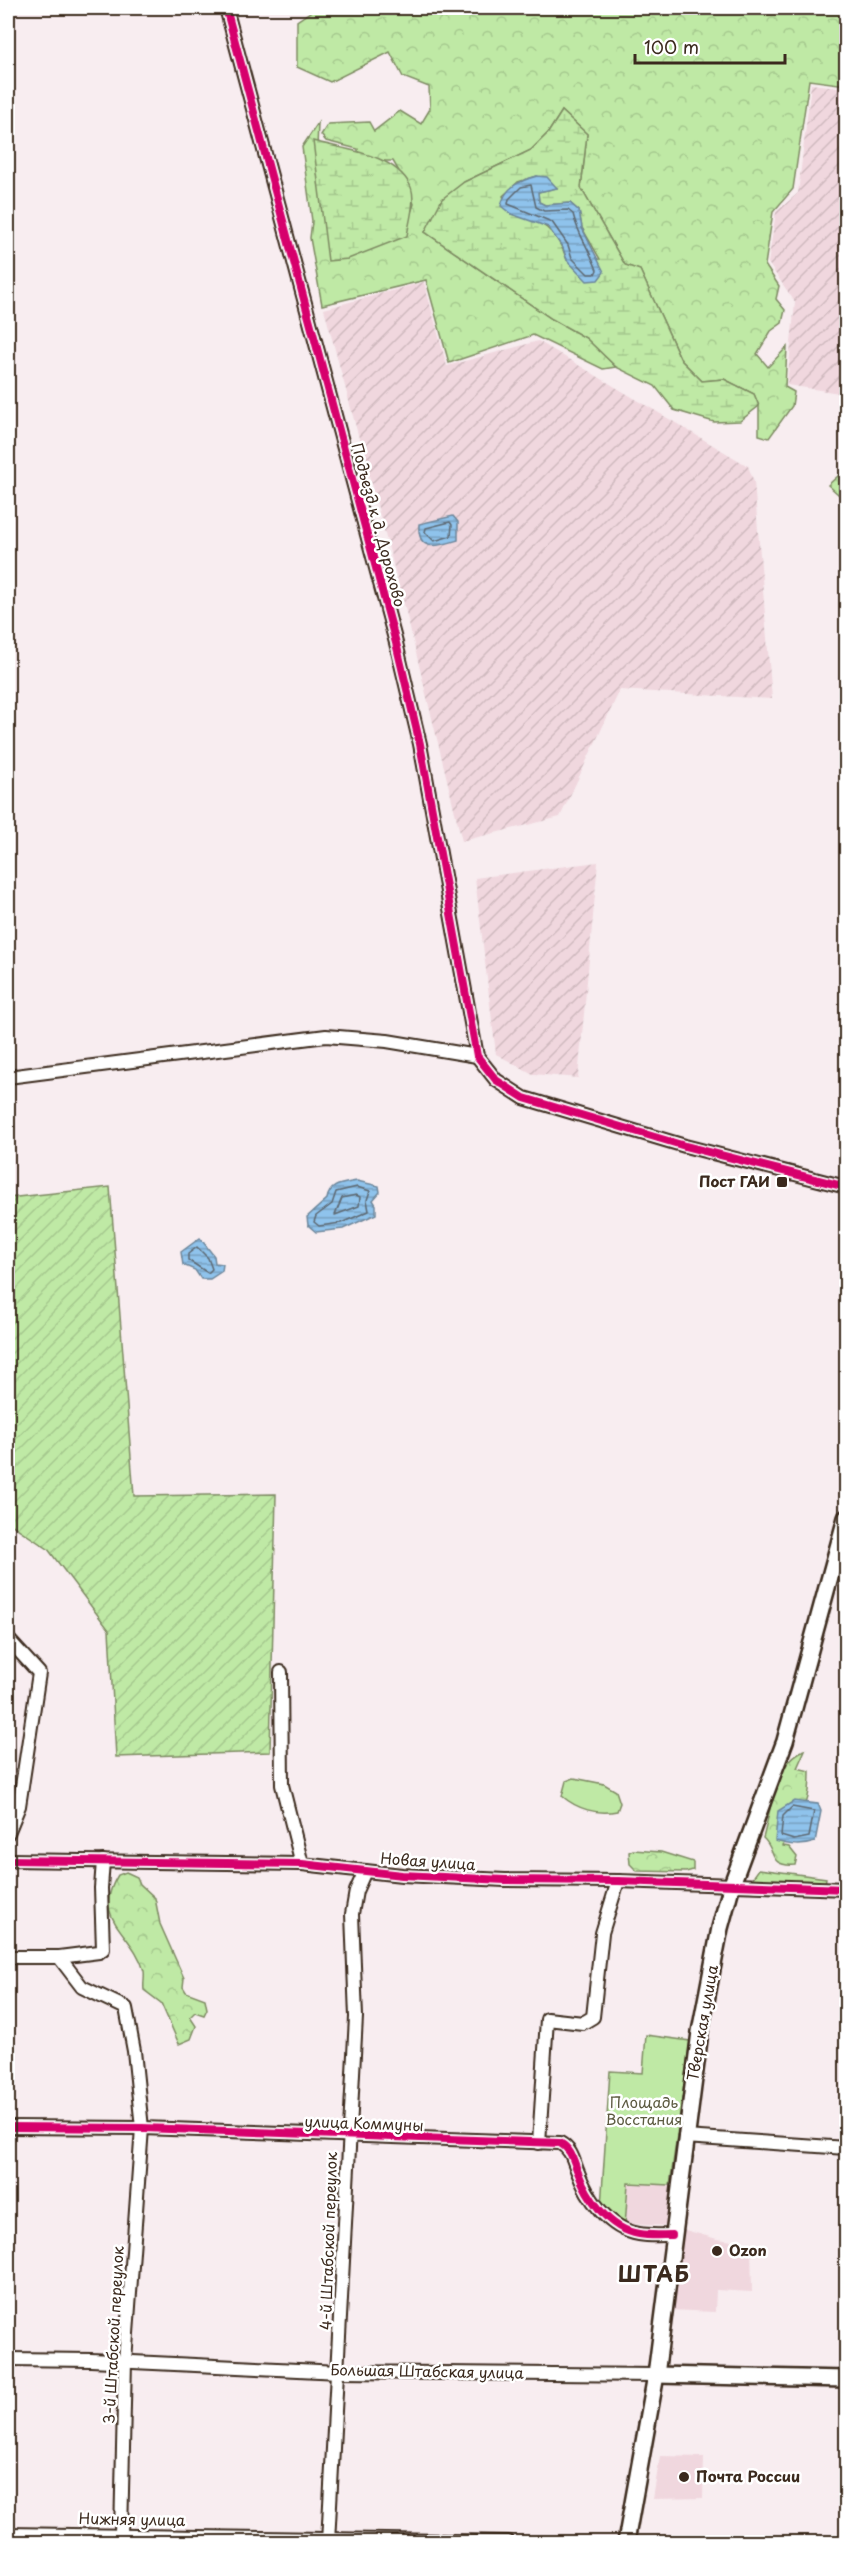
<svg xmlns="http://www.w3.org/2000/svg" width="854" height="2550" viewBox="0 0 854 2550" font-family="'Playpen Sans',sans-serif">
<defs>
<pattern id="industrial-furrows" width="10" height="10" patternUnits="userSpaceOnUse" patternTransform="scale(1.5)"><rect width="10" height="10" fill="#f0d7de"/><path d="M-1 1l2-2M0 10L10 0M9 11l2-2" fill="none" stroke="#cfb9be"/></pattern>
<pattern id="forest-crowns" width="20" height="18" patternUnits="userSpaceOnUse" patternTransform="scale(1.5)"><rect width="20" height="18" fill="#bfe9a5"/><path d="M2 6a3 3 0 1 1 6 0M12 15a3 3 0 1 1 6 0" fill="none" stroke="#a5c88e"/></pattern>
<pattern id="wetland-marsh" width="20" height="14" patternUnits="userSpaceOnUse" patternTransform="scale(1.5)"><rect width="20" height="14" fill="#bfe9a5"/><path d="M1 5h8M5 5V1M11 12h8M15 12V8" fill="none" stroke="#a5c88e"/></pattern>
<pattern id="garden-furrows" width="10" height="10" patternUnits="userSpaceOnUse" patternTransform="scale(1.5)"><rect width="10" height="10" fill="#bfe9a5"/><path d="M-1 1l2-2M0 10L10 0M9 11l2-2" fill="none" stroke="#a5c88e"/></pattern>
<pattern id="water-rules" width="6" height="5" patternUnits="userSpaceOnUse" patternTransform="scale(1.5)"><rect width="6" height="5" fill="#8fc3ec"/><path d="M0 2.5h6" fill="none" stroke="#769fbf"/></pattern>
</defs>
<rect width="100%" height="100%" fill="#f8edf0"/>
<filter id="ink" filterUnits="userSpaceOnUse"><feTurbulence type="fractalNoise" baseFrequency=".0167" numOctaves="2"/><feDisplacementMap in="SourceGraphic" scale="12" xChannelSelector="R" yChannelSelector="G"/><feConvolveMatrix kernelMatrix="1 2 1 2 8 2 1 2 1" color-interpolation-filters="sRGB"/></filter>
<g filter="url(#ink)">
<!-- built -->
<g fill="#f0d7de">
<polygon points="628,2183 670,2185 668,2226 626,2224"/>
<polygon points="678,2228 717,2239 751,2243 752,2292 716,2290 715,2312 670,2310"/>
<polygon points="660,2456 704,2457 703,2498 653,2499"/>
</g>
<!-- industrial -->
<g fill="url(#industrial-furrows)">
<polygon points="811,84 846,88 846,394 787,385 795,302 768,263 776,212 798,193"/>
<polygon points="424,282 447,366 538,341 748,466 754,482 772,699 620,690 560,817 462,841 405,608 324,309"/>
<polygon points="598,862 578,1078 533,1074 496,1054 475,878"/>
</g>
<!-- forest -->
<g fill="url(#forest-crowns)" stroke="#7d8a62" stroke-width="1.5">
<polygon points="316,8 846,8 846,85 809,80 793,189 773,212 765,265 779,286 776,299 785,310 782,323 771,331 757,354 768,367 787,347 785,387 794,392 792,406 769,438 759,435 759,407 754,394 724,379 702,381 681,360 640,270 625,265 581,188 587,134 562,111 548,133 531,150 464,182 425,232 552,319 586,338 616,367 603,369 533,335 449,363 426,280 322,305 310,238 312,221 302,147 318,123 317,148 404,232 414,204 407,185 393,161 358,161 358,149 326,141 321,135 328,124 369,122 374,131 400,111 421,124 430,109 429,87 403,77 390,52 330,82 297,67 297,21"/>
<polygon points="846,469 846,501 828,485"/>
<path d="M805,1750L797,1768L810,1771C810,1782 810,1794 806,1804C800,1819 787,1830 783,1846L789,1847L797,1857L795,1865C767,1867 777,1850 763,1838C771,1811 775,1760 805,1750Z"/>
<polygon points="633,1850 661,1852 693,1862 693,1870 686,1872 637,1871 630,1864 629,1852"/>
<polygon points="759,1869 826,1878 825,1884 752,1879"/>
<path d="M126,1872L137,1877L140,1884L155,1898L160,1924L184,1978L183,1987L186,1992L205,1999L207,2009L204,2015L195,2012L190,2017L196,2026L191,2039L179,2044L161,2003L144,1990C143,1983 145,1977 144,1971C133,1931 90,1920 118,1875Z"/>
</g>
<!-- wetland -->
<g fill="url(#wetland-marsh)" stroke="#7d8a62" stroke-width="1.5" fill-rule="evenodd">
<path d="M562,111L587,134L581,188L625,265L640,270L681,360L702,381L724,379L754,394L759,406L740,421L714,422L674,410L655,386L616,367L586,338L552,319L425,232L442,199L464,182L531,150L548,133ZM537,176L557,188L538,192L539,202L545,205L570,203L579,211L582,228L600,259L567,260C557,230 541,219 511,214L503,196L518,182Z"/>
<path d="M313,141C345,150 393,153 410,185C417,198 409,222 407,236L348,259L328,261Z"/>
</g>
<!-- park -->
<g fill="#bfe9a5" stroke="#7d8a62" stroke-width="1.5">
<path d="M574,1778L604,1784L616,1791L620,1803L617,1811C597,1815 577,1809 562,1796L566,1781Z"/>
<polygon points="646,2035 690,2041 670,2185 628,2183 625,2227 601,2207 610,2071 643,2073"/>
</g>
<!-- garden -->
<polygon fill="url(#garden-furrows)" stroke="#7d8a62" stroke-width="1.5" points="110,1187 134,1496 276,1494 270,1752 116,1757 109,1630 48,1549 8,1522 8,1198"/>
<!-- water -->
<g fill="url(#water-rules)" stroke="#6d869a" stroke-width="1.5">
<path d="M537,176L547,177L557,188L538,192L539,202L545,205L570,203L579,211L582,228L604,272L598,280L587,281L567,260L563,248L548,227L511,214L501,206C505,187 519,181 537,176Z"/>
<path d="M453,516L458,522V540C439,546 417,554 419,524Z"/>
<path d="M357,1181L379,1186L380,1192L373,1200L376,1205V1214L343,1229L316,1232L308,1225L307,1217L327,1199C330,1183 343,1184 357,1181Z"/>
<polygon points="200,1238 214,1256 215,1263 223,1264 222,1271 210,1279 201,1279 195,1270 183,1265 181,1252"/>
<path d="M794,1801L818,1804L821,1811L815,1842C800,1847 790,1845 775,1841L778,1811Z"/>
</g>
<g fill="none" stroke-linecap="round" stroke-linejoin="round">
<!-- shore -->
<g stroke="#5d6770" stroke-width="1.5">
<path d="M531,185L536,207L544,211L568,210L573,214C578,235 590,250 597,270L595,274H588L572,258L568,245L552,222L508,204L509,199L521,187Z"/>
<polygon points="450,522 452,525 451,536 434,541 425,532 426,528"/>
<polygon points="357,1187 370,1191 367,1200 369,1211 341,1223 319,1226 314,1222 316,1216 332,1204 336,1192"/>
<polygon points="356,1195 360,1197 359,1206 335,1215 342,1198"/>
<polygon points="197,1247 208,1258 212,1269 208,1273 188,1260 188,1254"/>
<polygon points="792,1807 814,1811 809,1837 794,1840 781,1836 783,1816"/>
</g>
<defs>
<g id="minor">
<polyline points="226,8 396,643 420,744 477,1056 496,1080 524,1098 685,1146 846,1187"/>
<polyline points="8,1077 326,1036 387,1041 477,1056"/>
<polyline points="8,1639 39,1673 19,1806 8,1833"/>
<polyline points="281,1672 282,1785 302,1864"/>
<polyline points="8,1860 302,1864 402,1875 505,1880 618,1881 846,1889"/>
<polyline points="8,1957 59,1957 82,1987 126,2008 134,2051 142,2128 125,2361 121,2534 125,2542"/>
<polyline points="59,1957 99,1952 103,1949 101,1888 103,1861"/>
<path d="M8,2127L142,2128L560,2143C571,2149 573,2159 577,2170C587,2197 608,2229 639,2234C650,2236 661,2235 672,2235"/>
<polyline points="685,2137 846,2148"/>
<polyline points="539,2143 547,2019 583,2023 593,2017 602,1933 618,1881"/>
<polyline points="8,2359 91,2360 339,2372 656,2375"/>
<polyline points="8,2534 508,2542"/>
<polyline points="328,2542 356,2017 352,1914 356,1891 365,1871"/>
</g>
<g id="major">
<polyline points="656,2375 846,2379"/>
<polyline points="626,2542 656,2375 700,2032 720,1928 732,1884 785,1741 846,1518"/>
</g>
</defs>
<!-- minor casing -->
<use href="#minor" stroke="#3b2a1e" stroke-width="16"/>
<!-- major casing -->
<use href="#major" stroke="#3b2a1e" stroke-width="20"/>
<!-- minor -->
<use href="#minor" stroke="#fff" stroke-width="12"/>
<!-- major -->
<use href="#major" stroke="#fff" stroke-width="15"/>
<defs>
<g id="cycleway">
<polyline points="226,8 396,643 420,744 477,1056 496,1080 524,1098 685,1146 846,1187"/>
<polyline points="8,1860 302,1864 402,1875 505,1880 618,1881 846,1889"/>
<path d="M8,2127L142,2128L560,2143C571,2149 573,2159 577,2170C587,2197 608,2229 639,2234C650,2236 661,2235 672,2235"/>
</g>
</defs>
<!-- cycleway casing -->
<use href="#cycleway" stroke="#fff" stroke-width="11"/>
<!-- cycleway -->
<use href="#cycleway" stroke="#d6006c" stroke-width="8"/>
</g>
</g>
<!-- markers -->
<g fill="#3b2a1e" stroke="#fff" stroke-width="2">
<rect x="776" y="1176" width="12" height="12" rx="3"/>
<circle cx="717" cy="2251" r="6"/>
<circle cx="684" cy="2477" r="6"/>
</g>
<g text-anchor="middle" stroke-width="5" stroke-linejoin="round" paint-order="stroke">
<!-- street labels -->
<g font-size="15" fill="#3b2a1e" stroke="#fff">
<text transform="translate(378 525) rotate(75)" y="5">Подъезд к д. Дорохово</text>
<text transform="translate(428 1862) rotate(4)" y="5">Новая улица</text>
<text transform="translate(703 2023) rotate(-80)" y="5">Тверская улица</text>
<text transform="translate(364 2124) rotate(2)" y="5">улица Коммуны</text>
<text transform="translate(329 2241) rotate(-88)" y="5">4-й Штабской переулок</text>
<text transform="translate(114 2335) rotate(-87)" y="5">3-й Штабской переулок</text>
<text transform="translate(427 2372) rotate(1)" y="5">Большая Штабская улица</text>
<text transform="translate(132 2520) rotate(1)" y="5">Нижняя улица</text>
</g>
<!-- poi labels -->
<g font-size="15" font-weight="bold" fill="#3b2a1e" stroke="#fff" text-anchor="start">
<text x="770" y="1187" text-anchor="end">Пост ГАИ</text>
<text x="729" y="2256">Ozon</text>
<text x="696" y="2482">Почта России</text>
</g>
<!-- park labels -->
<g font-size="15" fill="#5c5a40" stroke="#fff">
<text x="644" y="2108">Площадь<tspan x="644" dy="17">Восстания</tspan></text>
</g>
<!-- district labels -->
<g font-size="21" font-weight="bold" letter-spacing="1.5" fill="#3b2a1e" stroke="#fff">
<text x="654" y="2282">ШТАБ</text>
</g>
</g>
<!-- margin -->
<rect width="854" height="2550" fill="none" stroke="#fff" stroke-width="30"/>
<rect x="15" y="15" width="824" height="2520" fill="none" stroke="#3b2a1e" stroke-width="2" filter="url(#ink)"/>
<!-- scale -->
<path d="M635 54v9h150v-9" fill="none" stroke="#3b2a1e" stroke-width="3"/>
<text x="644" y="54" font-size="18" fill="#3b2a1e" stroke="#ffffff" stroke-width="4.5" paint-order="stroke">100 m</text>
</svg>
